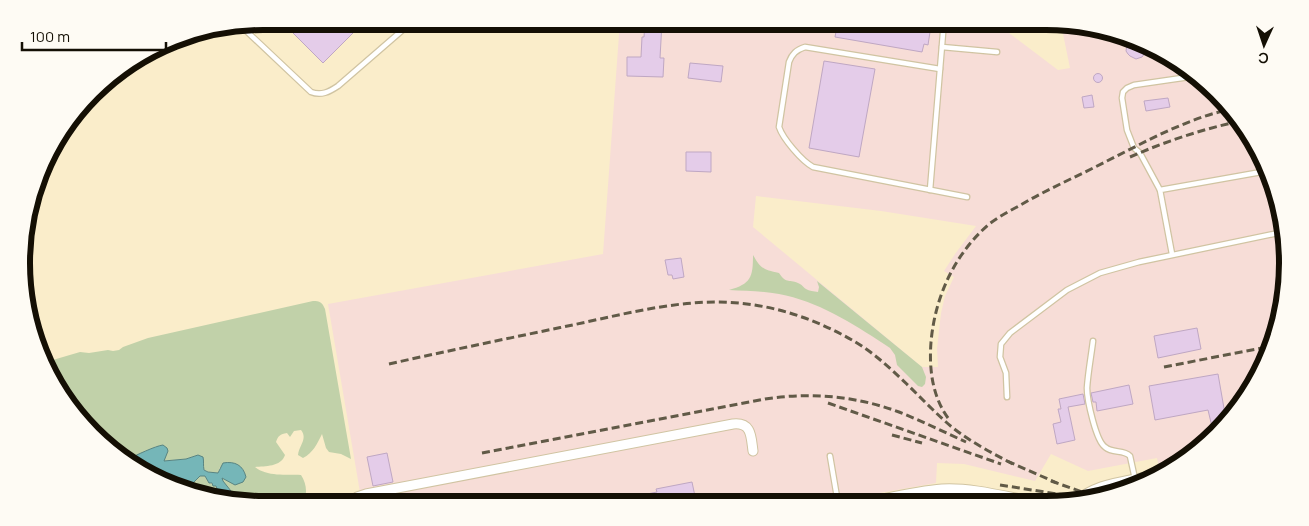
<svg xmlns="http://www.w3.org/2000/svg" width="1309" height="526" viewBox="0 0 1309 526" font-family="Manrope,sans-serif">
<rect width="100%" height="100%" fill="#faedca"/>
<!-- industrial -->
<path fill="#f7ddd7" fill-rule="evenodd" d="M620,21H936V27L1009,33L1058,70L1070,68L1061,24L1123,34L1205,81L1263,156L1287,247L1285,261L1280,262L1283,278L1275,340L1247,397L1205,445L1174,464L1159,467L1157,458L1088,471L1051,454L1035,481L964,464L937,463L936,483L824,503L362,504L328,304L603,254ZM756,196L881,211L976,226L955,254L944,271L954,277L945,296L941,313L937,349L938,367H922L753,227Z"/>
<!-- green -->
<g fill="#c1d1a9">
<path d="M753,255C761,269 764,270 779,273C787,285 789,278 800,284C802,285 804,288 806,289C809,291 814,291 818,292L819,287L817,281L922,367L926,377L925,384L922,387L918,386L897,365L895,355L890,348L884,344C852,323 817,301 779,294C763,291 745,291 729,290C751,284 753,277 753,255Z"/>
<path d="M313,301C320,301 322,302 325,309L351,459L341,454L329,452L326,448L322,434C317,444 313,453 303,458L298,455C299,445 308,439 301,430L294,431L290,437L287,433C280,434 278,436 276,442L285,455C281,467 265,466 255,467C267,477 286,474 301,475C307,484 308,495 302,505H263L234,500L235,498C232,491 223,485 222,478L226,480L220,467L218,473C201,472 204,469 198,455L186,459L164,461L157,446L151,449L128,459L127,460L116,455L54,384L46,362L80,352L89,353L108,350L113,351L119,350L123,347L148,338Z"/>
<polygon points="200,476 205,476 209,483 215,485 220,496 224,498 187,492 192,484"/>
</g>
<!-- water -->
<path fill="#75b6b8" stroke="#588482" d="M163,445L167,448L168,451L164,461L186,459L198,455L203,457C204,461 203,465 204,470L208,472L218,473L223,463C235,461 243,465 246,477L243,482L235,485L222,478L223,481L235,496L234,500C222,498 220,498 216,486H213L212,483H209L205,476H200L192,484L187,492H186L127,460L128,459C137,455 155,446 163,445Z"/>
<!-- building -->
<g fill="#e4cce9" stroke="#bfa7c3">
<polygon points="281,21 349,21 357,29 323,63"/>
<polygon points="645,21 662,22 660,58 664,58 663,77 627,76 627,57 641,57 642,37 644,37"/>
<polygon points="838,21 869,21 930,32 928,45 924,44 922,52 835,37"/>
<polygon points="1132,39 1147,47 1146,52 1142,57 1136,59 1130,56 1128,54 1126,51 1127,44"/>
<polygon points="824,61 875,69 859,157 809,148"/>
<polygon points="690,63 723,66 721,82 688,78"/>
<circle cx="1098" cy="78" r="4.5"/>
<polygon points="1092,95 1094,107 1084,108 1082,97"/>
<polygon points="1168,98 1170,107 1146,111 1144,101"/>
<polygon points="686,152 711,152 711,172 686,171"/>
<polygon points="681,258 684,277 673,279 672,275 668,275 665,260"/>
<polygon points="1197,328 1201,349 1158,358 1154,336"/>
<polygon points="1218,374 1225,414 1234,412 1214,435 1208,410 1155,420 1149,386"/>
<polygon points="1129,385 1133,404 1097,411 1096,402 1093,402 1091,393"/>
<polygon points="1083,394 1085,404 1068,407 1075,440 1057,444 1053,424 1061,422 1058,409 1061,409 1059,399"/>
<polygon points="387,453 393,482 373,486 367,457"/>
<polygon points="692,482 696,501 680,504 618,504 617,500 657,492 656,489"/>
</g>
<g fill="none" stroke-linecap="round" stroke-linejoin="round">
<defs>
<g id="lane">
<path d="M240,25L311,92C321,96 329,92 338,86L413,21"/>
<polyline points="942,47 997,52"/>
<path d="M940,69L805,47C796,50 792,54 789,62L779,127C783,139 802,161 813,167L967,197"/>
<polyline points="930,190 944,21"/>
<polyline points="1160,190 1140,153 1134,148 1127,130 1122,98 1123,92 1127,88 1134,85 1196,76"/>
<polyline points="1172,254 1160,190 1267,171"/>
<path d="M1093,341C1091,357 1088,373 1087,388C1087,400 1096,441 1105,447C1113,454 1123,449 1130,456L1135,479"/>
<polyline points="1007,397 1006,373 1000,357 1001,344 1010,333 1067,290 1100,273 1139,262 1283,232"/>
<polyline points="830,456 838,503"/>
</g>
<g id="street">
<path d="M863,503C889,498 916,491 942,489C972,487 1011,498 1041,503"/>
<path d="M1068,503C1079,499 1089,491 1101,487C1119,481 1138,479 1156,475"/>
<path d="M345,505L357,497L366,494L733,424C752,422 751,437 753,451"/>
</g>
</defs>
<!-- lane casing -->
<use href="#lane" stroke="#d0c4a2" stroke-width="7"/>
<!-- street casing -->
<use href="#street" stroke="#d0c4a2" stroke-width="11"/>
<!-- lane -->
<use href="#lane" stroke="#fff" stroke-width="4.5"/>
<!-- street -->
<use href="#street" stroke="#fff" stroke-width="9"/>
<!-- rail -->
<g stroke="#615a47" stroke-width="3" stroke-dasharray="8 4" stroke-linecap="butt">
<path d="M1130,157C1164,142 1200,130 1236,122"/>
<path d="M389,364C447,351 505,339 563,327C612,317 666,302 716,302C764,302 810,316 852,340C887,360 916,395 946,422C965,439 990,452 1013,464"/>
<polyline points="1164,367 1272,346"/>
<polyline points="828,403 1001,464"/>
<path d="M948,418C932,396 929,368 931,342C935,297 954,255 988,225C999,216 1012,210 1024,203C1050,188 1078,176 1105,162C1145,142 1184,120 1227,110"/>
<polyline points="892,435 922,443"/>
<path d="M482,453L765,399C811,392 856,396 899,412C922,421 944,432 966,442"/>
<polyline points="1007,461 1057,483"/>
<polyline points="1051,481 1088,494 1101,496"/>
<polyline points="1000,485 1090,499"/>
</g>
</g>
<!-- crop -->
<path d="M0 0H1309V526H0ZM263 30H1046A233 233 0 0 1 1279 263V263A233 233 0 0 1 1046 496H263A233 233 0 0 1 30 263V263A233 233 0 0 1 263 30Z" fill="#fefbf4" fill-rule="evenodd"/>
<path fill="none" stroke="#140f04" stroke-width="6" d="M263 30H1046A233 233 0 0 1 1279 263V263A233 233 0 0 1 1046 496H263A233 233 0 0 1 30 263V263A233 233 0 0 1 263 30Z"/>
<!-- north arrow -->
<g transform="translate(1264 45) rotate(183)" stroke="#fefbf4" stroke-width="4" paint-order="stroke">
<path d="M0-4L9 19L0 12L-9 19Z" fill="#140f04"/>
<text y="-8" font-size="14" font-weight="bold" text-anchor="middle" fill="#140f04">С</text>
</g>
<!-- scale -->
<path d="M22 42v8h144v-8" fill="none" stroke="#140f04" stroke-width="2.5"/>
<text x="30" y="42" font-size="15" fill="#140f04" stroke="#fefbf4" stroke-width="4" paint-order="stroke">100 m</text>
</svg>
